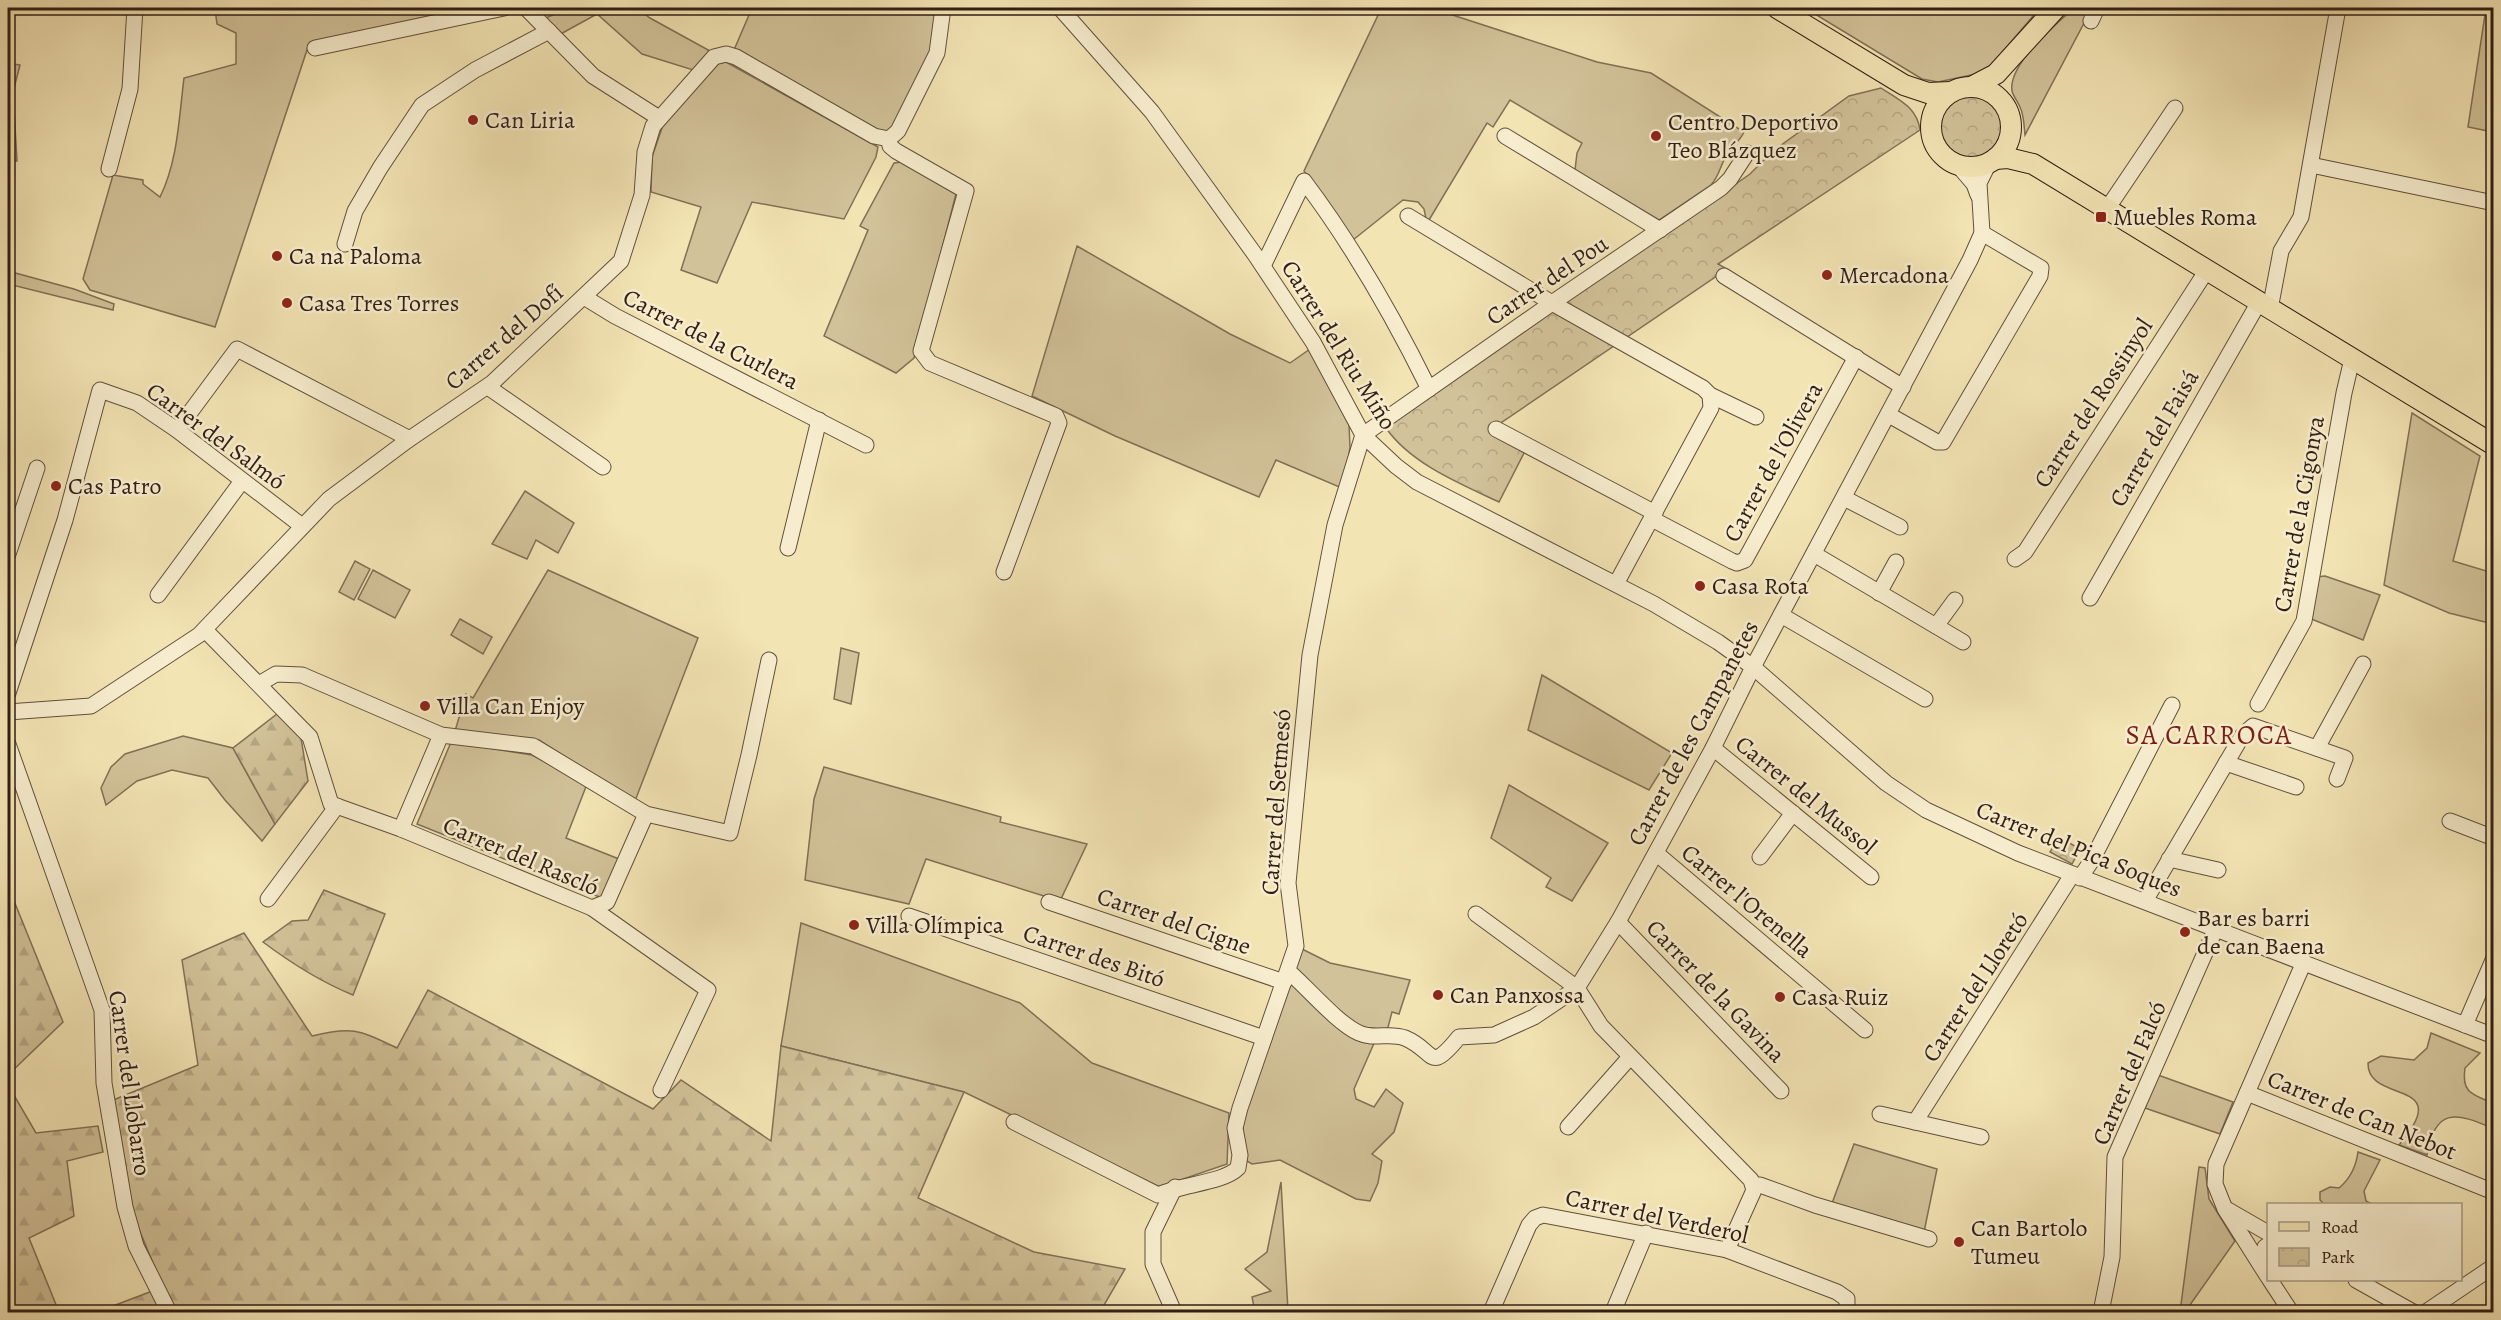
<svg xmlns="http://www.w3.org/2000/svg" width="2501" height="1320" viewBox="0 0 2501 1320" font-family="Alegreya,serif">
<defs>
<pattern id="forest-firs" width="22" height="20" patternUnits="userSpaceOnUse" patternTransform="scale(1.5)"><rect width="22" height="20" fill="#d2c299"/><path d="M5 1l3.5 6h-7zM16 11l3.5 6h-7z" fill="#b5a683"/></pattern>
<pattern id="park-crowns" width="20" height="18" patternUnits="userSpaceOnUse" patternTransform="scale(1.5)"><rect width="20" height="18" fill="#d2c299"/><path d="M2 6a3 3 0 1 1 6 0M12 15a3 3 0 1 1 6 0" fill="none" stroke="#b5a683"/></pattern>
</defs>
<rect width="100%" height="100%" fill="#f3e4b4"/>
<filter id="stains"><feTurbulence type="fractalNoise" baseFrequency=".00333" numOctaves="4"/><feColorMatrix values="0 0 0 0 .2 0 0 0 0 .09 0 0 0 0 .02 0 0 0 .5 -.17"/></filter>
<radialGradient id="worn" r=".72"><stop offset=".6" stop-color="#630" stop-opacity="0"/><stop offset="1" stop-color="#630" stop-opacity=".3"/></radialGradient>
<!-- grass -->
<g fill="#d2c299" stroke="#817056" stroke-width="1.5">
<path d="M211,8H478L308,47L215,327L90,290L83,279L113,175L143,180V184L160,197C178,161 179,117 184,78L236,64V33L217,24L215,9Z"/>
<polygon points="570,8 637,8 650,18 710,51 693,70 642,54 597,14 557,36 543,19"/>
<polygon points="752,8 937,8 932,53 891,130 884,133 877,131 734,50"/>
<path d="M1368,8H1431L1597,62L1651,73L1744,132C1740,141 1734,144 1729,151C1721,162 1720,175 1711,185L1659,220L1575,170L1577,153L1582,143L1510,100L1493,127L1487,123L1429,220L1426,219L1424,209L1418,202L1403,200L1353,240L1304,171L1379,13Z"/>
<polygon points="1805,8 2040,8 1993,63 1981,73 1938,82 1922,79"/>
<path d="M2074,8H2092L2025,135C2024,126 2024,115 2020,107C2018,102 2013,96 2012,91C2008,64 2056,24 2074,8Z"/>
<polygon points="2486,8 2493,8 2493,132 2468,127"/>
<polygon points="726,62 878,147 876,157 844,219 752,202 717,283 681,270 701,207 651,192 652,157 664,122 719,63"/>
<polygon points="8,63 20,65 13,92 17,161 8,161"/>
<polygon points="902,162 956,194 914,358 896,373 824,336 868,230 860,226 894,163"/>
<polygon points="1077,246 1230,334 1290,363 1310,349 1349,425 1350,447 1344,489 1276,460 1259,497 1115,436 1032,396"/>
<polygon points="8,271 74,289 114,304 113,310 8,284"/>
<polygon points="2412,413 2480,456 2453,561 2493,573 2493,624 2449,613 2384,585"/>
<polygon points="525,491 574,523 558,553 536,540 527,559 492,544"/>
<polygon points="355,561 370,569 354,600 339,592"/>
<polygon points="373,570 410,590 395,618 358,599"/>
<polygon points="548,570 698,638 635,801 539,740 455,731 466,694 473,698"/>
<polygon points="2325,576 2380,595 2363,640 2309,618 2316,577"/>
<polygon points="460,619 492,637 483,654 451,635"/>
<polygon points="841,648 859,653 851,704 834,699"/>
<polygon points="1542,675 1672,753 1649,790 1528,730"/>
<polygon points="183,736 233,748 275,824 262,841 225,800 208,778 172,770 137,781 106,805 101,788 111,767 125,754"/>
<polygon points="451,742 532,755 587,784 566,838 619,859 602,898 417,824"/>
<polygon points="824,767 1001,817 1000,822 1087,844 1060,901 926,859 909,904 805,880 814,799"/>
<polygon points="1509,785 1608,843 1572,901 1546,887 1551,878 1491,838"/>
<polygon points="801,923 1020,1003 1092,1063 1229,1113 1227,1164 1160,1187 964,1092 781,1046"/>
<polygon points="1300,948 1330,963 1410,980 1399,1014 1392,1012 1387,1031 1376,1032 1354,1025 1294,966"/>
<polygon points="1289,980 1375,1041 1354,1089 1356,1099 1374,1107 1386,1089 1403,1103 1394,1132 1372,1154 1382,1161 1378,1183 1370,1201 1356,1199 1280,1160 1252,1164 1245,1160 1242,1117"/>
<path d="M2431,1033L2480,1053L2465,1068C2461,1093 2473,1095 2493,1103L2494,1129C2456,1112 2435,1107 2427,1155L2399,1145C2457,1077 2367,1105 2368,1063L2381,1056L2414,1060L2427,1048Z"/>
<polygon points="2158,1075 2233,1102 2220,1134 2145,1108"/>
<polygon points="1854,1144 1937,1169 1924,1232 1831,1206"/>
<path d="M2358,1152L2380,1160L2364,1191L2366,1201L2372,1204H2324L2320,1200V1192L2330,1187L2339,1188C2351,1178 2356,1167 2358,1152Z"/>
<polygon points="2199,1167 2205,1168 2209,1199 2235,1241 2185,1312 2180,1312"/>
<polygon points="1281,1182 1288,1311 1292,1312 1255,1312 1252,1297 1271,1291 1245,1269 1267,1252"/>
</g>
<!-- forest -->
<g fill="url(#forest-firs)" stroke="#817056" stroke-width="1.5">
<polygon points="277,714 301,738 308,781 275,824 233,748"/>
<polygon points="8,886 63,1022 8,1075"/>
<path d="M324,890L385,914L353,995C321,982 291,963 263,942L292,921L308,920Z"/>
<path d="M244,933L312,1036C353,1026 359,1030 397,1048L428,990L653,1109L681,1080L771,1141L781,1046L964,1092L918,1198L1034,1252L1125,1269L1100,1312H97L163,1287L128,1203L111,1101L198,1065L182,960Z"/>
<polygon points="8,1085 36,1133 98,1126 103,1152 67,1161 74,1216 29,1238 59,1312 8,1312"/>
</g>
<!-- park -->
<g fill="url(#park-crowns)" stroke="#817056" stroke-width="1.5">
<path d="M1881,88C1899,100 1917,107 1920,130L1718,264L1727,269L1489,431L1525,451L1499,502C1461,484 1411,464 1386,428L1750,174L1773,151L1849,96Z"/>
<circle cx="1972" cy="127" r="33"/>
<polygon points="2059,837 2080,849 2072,864 2050,852"/>
</g>
<g fill="none" stroke-linecap="round" stroke-linejoin="round">
<defs>
<g id="minor">
<polyline points="526,8 593,76 659,118"/>
<polyline points="1060,8 1152,112 1256,256 1313,342 1363,435 1396,466 1417,482 1654,604 1718,642 1753,667 1886,783 1926,810 2018,853 2494,1036"/>
<polyline points="2091,21 2097,8"/>
<polyline points="315,48 504,8"/>
<polyline points="1505,136 1660,230"/>
<polyline points="889,139 890,146 896,151 966,191 921,351 930,363 1056,416 1059,423 1004,572"/>
<polyline points="1956,163 1974,184 1978,195"/>
<polyline points="2311,165 2494,203"/>
<polyline points="109,169 130,89 135,8"/>
<polyline points="2107,209 2175,108"/>
<polyline points="1408,216 1552,303 1703,388 1710,395 1756,417"/>
<polyline points="345,244 355,211 380,168 422,105 475,70 549,31"/>
<path d="M1263,266L1304,181C1353,246 1393,316 1429,389"/>
<polyline points="1724,276 1903,387"/>
<polyline points="584,297 615,316 866,445"/>
<polyline points="2270,309 2281,251 2301,217 2338,8"/>
<polyline points="488,387 603,467"/>
<polyline points="1889,415 1937,442 1943,442 2040,276 2041,268 1982,233"/>
<polyline points="1496,429 1655,513"/>
<polyline points="177,430 237,349 406,437 408,440"/>
<polyline points="1844,498 1900,527"/>
<polyline points="1652,519 1732,561 1737,563 1745,560 1856,357"/>
<polyline points="788,548 819,420"/>
<polyline points="8,554 37,468"/>
<polyline points="1814,554 1963,642"/>
<polyline points="2015,559 2025,552 2207,270"/>
<polyline points="1616,584 1711,408 1710,395"/>
<polyline points="1879,593 1896,562"/>
<polyline points="158,595 242,481"/>
<polyline points="2090,598 2259,302"/>
<polyline points="1781,615 1925,699"/>
<polyline points="1936,626 1955,600"/>
<polyline points="205,630 310,737 331,804 401,829 592,908 708,990 661,1090"/>
<polyline points="259,684 276,674 302,675 441,735 533,746 646,814 730,833 749,755 769,660"/>
<polyline points="8,693 65,520 100,390 137,403 177,430 302,526"/>
<polyline points="2258,704 2304,621 2344,393 2352,359"/>
<polyline points="8,712 91,706 199,635 329,499 408,440 492,383 621,261 642,195 645,152 653,126 714,57 726,54 736,57 874,136 889,139 898,131 937,53 943,8"/>
<polyline points="8,744 102,1010 104,1083 125,1207 136,1246 169,1312"/>
<polyline points="1713,748 1871,877"/>
<polyline points="2317,748 2363,664"/>
<polyline points="2226,763 2296,787"/>
<polyline points="2450,821 2494,838"/>
<polyline points="401,829 441,735"/>
<polyline points="1656,853 1865,1030"/>
<polyline points="1760,857 1793,813"/>
<polyline points="2169,859 2218,870"/>
<polyline points="2080,878 2092,860 2172,705"/>
<polyline points="268,899 337,806"/>
<polyline points="2145,901 2242,736 2253,726 2345,758 2337,779"/>
<polyline points="1049,902 1284,982"/>
<polyline points="592,908 607,902 646,814"/>
<polyline points="1476,914 1577,988 1601,1026 1751,1180 1754,1190 1727,1250"/>
<polyline points="909,916 1264,1038"/>
<polyline points="1618,922 1781,1091"/>
<path d="M1288,971C1308,988 1337,1023 1359,1033C1374,1040 1390,1032 1405,1038C1436,1051 1428,1075 1459,1037L1494,1035L1534,1017L1577,988L1618,922L1713,748L1753,667L1970,260L1982,233L1979,183L1989,163"/>
<polyline points="2465,1025 2494,958"/>
<polyline points="2247,1093 2494,1192"/>
<polyline points="1880,1114 1981,1137"/>
<path d="M1014,1122L1158,1195C1182,1184 1223,1183 1238,1168L1240,1155L1235,1128L1240,1108L1296,946L1288,883L1310,655L1335,525L1363,435L1552,303L1721,188L1730,179L1747,153"/>
<polyline points="1915,1122 2072,875"/>
<polyline points="1568,1127 1630,1057"/>
<polyline points="1754,1186 1760,1185 1815,1205 1929,1239"/>
<polyline points="2228,1210 2268,1233"/>
<polyline points="2260,1264 2265,1247 2268,1245"/>
<polyline points="2268,1277 2225,1209 2215,1184 2216,1164 2304,962"/>
<polyline points="2270,1280 2291,1312"/>
<polyline points="2356,1280 2413,1312"/>
<polyline points="1174,1312 1153,1264 1153,1232 1175,1187"/>
<polyline points="1491,1312 1529,1225 1535,1218 1543,1215 1727,1250 1837,1292 1847,1299 1847,1312"/>
<polyline points="1613,1312 1646,1233"/>
<polyline points="2101,1312 2112,1257 2115,1157 2216,928"/>
<polyline points="2426,1312 2494,1266"/>
</g>
<g id="major">
<polyline points="1777,8 1904,85 1928,93 1951,92"/>
<polyline points="1973,86 1996,74 2056,8"/>
<circle cx="1971" cy="127" r="40"/>
<polyline points="1995,159 2008,158 2033,164 2494,445"/>
</g>
</defs>
<!-- minor casing -->
<use href="#minor" stroke="#61503c" stroke-width="17"/>
<!-- major casing -->
<use href="#major" stroke="#301e14" stroke-width="22"/>
<!-- minor -->
<use href="#minor" stroke="#f7edce" stroke-width="15"/>
<!-- major -->
<use href="#major" stroke="#f3e4b4" stroke-width="20"/>
</g>
<!-- markers -->
<g fill="#8f2418" stroke="#f7edce" stroke-width="2">
<circle cx="473" cy="120" r="6"/>
<circle cx="1656" cy="136" r="6"/>
<rect x="2095" y="211" width="12" height="12" rx="3"/>
<circle cx="277" cy="256" r="6"/>
<circle cx="1827" cy="275" r="6"/>
<circle cx="287" cy="303" r="6"/>
<circle cx="56" cy="486" r="6"/>
<circle cx="1700" cy="586" r="6"/>
<circle cx="425" cy="706" r="6"/>
<circle cx="854" cy="925" r="6"/>
<circle cx="2185" cy="932" r="6"/>
<circle cx="1438" cy="995" r="6"/>
<circle cx="1780" cy="997" r="6"/>
<circle cx="1959" cy="1242" r="6"/>
</g>
<g text-anchor="middle" stroke-width="5" stroke-linejoin="round" paint-order="stroke">
<!-- poi labels -->
<g font-size="24" fill="#301e14" stroke="#f7edce" text-anchor="start">
<text x="485" y="128">Can Liria</text>
<text x="1668" y="130">Centro Deportivo<tspan x="1668" dy="28">Teo Blázquez</tspan></text>
<text x="2113" y="225">Muebles Roma</text>
<text x="289" y="264">Ca na Paloma</text>
<text x="1839" y="283">Mercadona</text>
<text x="299" y="311">Casa Tres Torres</text>
<text x="68" y="494">Cas Patro</text>
<text x="1712" y="594">Casa Rota</text>
<text x="437" y="714">Villa Can Enjoy</text>
<text x="2197" y="926">Bar es barri<tspan x="2197" dy="28">de can Baena</tspan></text>
<text x="866" y="933">Villa Olímpica</text>
<text x="1450" y="1003">Can Panxossa</text>
<text x="1792" y="1005">Casa Ruiz</text>
<text x="1971" y="1236">Can Bartolo<tspan x="1971" dy="28">Tumeu</tspan></text>
</g>
<!-- street labels -->
<g font-size="24" fill="#301e14" stroke="#f7edce">
<text transform="translate(1547 280) rotate(-34)" y="8">Carrer del Pou</text>
<text transform="translate(504 337) rotate(-41)" y="8">Carrer del Dofí</text>
<text transform="translate(711 339) rotate(27)" y="8">Carrer de la Curlera</text>
<text transform="translate(1339 345) rotate(58)" y="8">Carrer del Riu Miño</text>
<text transform="translate(2093 403) rotate(-57)" y="8">Carrer del Rossinyol</text>
<text transform="translate(216 436) rotate(36)" y="8">Carrer del Salmó</text>
<text transform="translate(2154 438) rotate(-60)" y="8">Carrer del Faisá</text>
<text transform="translate(1773 462) rotate(-61)" y="8">Carrer de l'Olivera</text>
<text transform="translate(2299 514) rotate(-80)" y="8">Carrer de la Cigonya</text>
<text transform="translate(1693 733) rotate(-62)" y="8">Carrer de les Campanetes</text>
<text transform="translate(1806 795) rotate(39)" y="8">Carrer del Mussol</text>
<text transform="translate(1276 802) rotate(-86)" y="8">Carrer del Setmesó</text>
<text transform="translate(2079 849) rotate(22)" y="8">Carrer del Pica Soques</text>
<text transform="translate(521 856) rotate(23)" y="8">Carrer del Rascló</text>
<text transform="translate(1747 901) rotate(40)" y="8">Carrer l'Orenella</text>
<text transform="translate(1174 921) rotate(19)" y="8">Carrer del Cigne</text>
<text transform="translate(1094 956) rotate(19)" y="8">Carrer des Bitó</text>
<text transform="translate(1975 987) rotate(-57)" y="8">Carrer del Lloretó</text>
<text transform="translate(1716 991) rotate(46)" y="8">Carrer de la Gavina</text>
<text transform="translate(2129 1073) rotate(-67)" y="8">Carrer del Falcó</text>
<text transform="translate(130 1083) rotate(82)" y="8">Carrer del Llobarro</text>
<text transform="translate(2362 1115) rotate(22)" y="8">Carrer de Can Nebot</text>
<text transform="translate(1657 1216) rotate(12)" y="8">Carrer del Verderol</text>
</g>
<!-- quarter labels -->
<g font-size="27" letter-spacing="1.5" fill="#7a1f14" stroke="#f7edce">
<text x="2209" y="744">SA CARROCA</text>
</g>
</g>
<!-- margin -->
<rect width="2501" height="1320" fill="none" stroke="#f3e4b4" stroke-width="30"/>
<rect x="9" y="9" width="2483" height="1302" fill="none" stroke="#301e14" stroke-width="3"/>
<rect x="15" y="15" width="2471" height="1290" fill="none" stroke="#301e14" stroke-width="1.5"/>
<!-- legend -->
<rect x="2267" y="1203" width="195" height="78" fill="#f7edce" stroke="#a79a84" stroke-width="1.5"/>
<rect x="2279" y="1222" width="30" height="9" fill="#f3e4b4" stroke="#a79a84" stroke-width="1.5"/>
<text x="2321" y="1233" font-size="18" fill="#301e14">Road</text>
<rect x="2279" y="1248" width="30" height="18" fill="url(#park-crowns)" stroke="#a79a84" stroke-width="1.5"/>
<text x="2321" y="1263" font-size="18" fill="#301e14">Park</text>
<rect width="100%" height="100%" filter="url(#stains)"/>
<rect width="100%" height="100%" fill="url(#worn)"/>
</svg>
